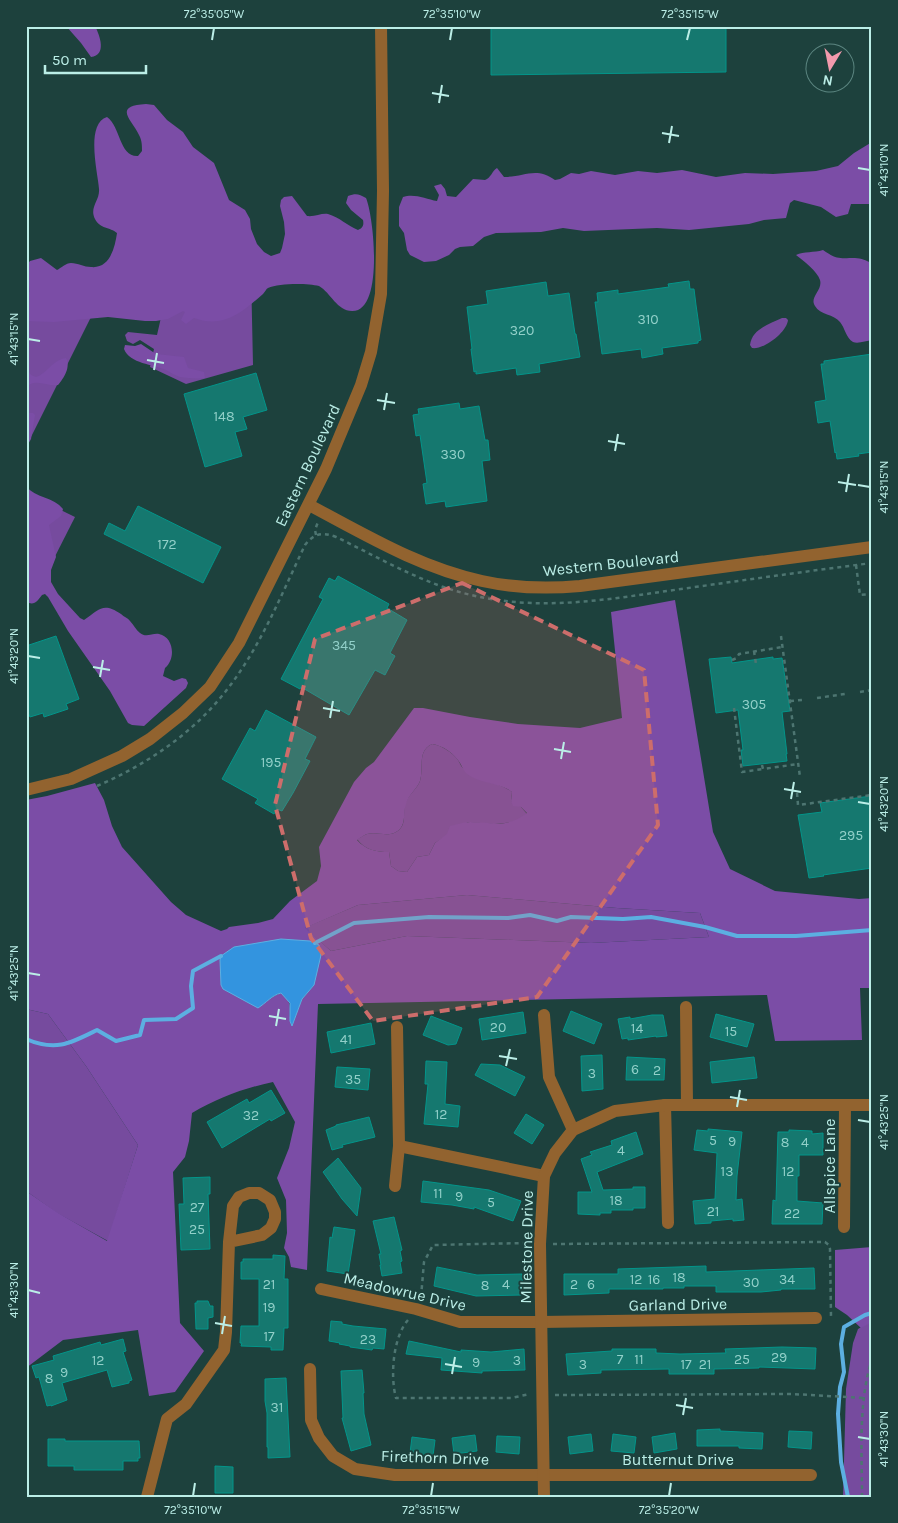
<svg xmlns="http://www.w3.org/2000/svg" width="898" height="1523" viewBox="0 0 898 1523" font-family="Karla,sans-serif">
<rect width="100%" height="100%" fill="#1d413d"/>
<!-- green -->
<g fill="#764b9e">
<polygon points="251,272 253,365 186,384 150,367 154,349 140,340 133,344 127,341 125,335 128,332 157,335 171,274"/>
<polygon points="113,273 26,447 26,274"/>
<path d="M782,318H786L788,320C787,332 764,350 752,348L750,345C752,329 769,324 782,318Z"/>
<polygon points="26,493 75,517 41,584 26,586"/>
<path d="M432,744C441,745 452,752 458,760C460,763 461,767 464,769C478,783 498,781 512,792L511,801L521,807L527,814L516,822L494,824L468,822L435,843L429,855L417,857L407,872L398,871L391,866L389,852C376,852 365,850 357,839C360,838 364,835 367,834C378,831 390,839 400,829C406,823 403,812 405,804C408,795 417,789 420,781C424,767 417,751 432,744Z"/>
<polygon points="467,895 617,908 700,913 709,937 591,943 407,936 331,951 304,928 358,905"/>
<polygon points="26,1009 48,1014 86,1066 138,1145 108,1241 57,1213 26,1191"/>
<polygon points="870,1322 872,1322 872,1497 843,1497 846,1389 853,1343 858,1329"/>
</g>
<!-- forest -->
<g fill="#7b4da6" fill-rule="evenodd">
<path d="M66,26H95C100,36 107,55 91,57L81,43Z"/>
<path d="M146,104L154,105L167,120L183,132L193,147L214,163L229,200L245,210L250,219L251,229L257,244L264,252L271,256L280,253L282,248L285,234L284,222L280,206L281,200L284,197L292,196L307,216C315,217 321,213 328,214C339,217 348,226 358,230C363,228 364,225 363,220L351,210L346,203L348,196C356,193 359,194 366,198C374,217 384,312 352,311C337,311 331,293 319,286C307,283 279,283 268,288C266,289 265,292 263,294C242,312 224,329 194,318L186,324L181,320L185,312L183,311L168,319L156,321H145L108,317L54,322L26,321V293L30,292L26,266L30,261L41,258L57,270C61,268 66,263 71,263C78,263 84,267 91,267C110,269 115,247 117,233C110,227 100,229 95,219C89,207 100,201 99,189C98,173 85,124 107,117C121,127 119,157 138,156L142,151C142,146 142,140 139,135C132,120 112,106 146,104Z"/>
<path d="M872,142V204H851L848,214L836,217L821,207L794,200L790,203L786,218L764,220L749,224L689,230L657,228L584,231L563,228L541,232L496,233L484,237L473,246L460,247L455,249L449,255L436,261L424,262L410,255L407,250L404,233L399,226V207L403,197C414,193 426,199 437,201L439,195L434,186L441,184L445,189L447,196L456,197L473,179C477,179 482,180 485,180C491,178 492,171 497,168L504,177C524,177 536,166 555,180L560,179L571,173L579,174L591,171L615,175L638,171L657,173L682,170L716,177L745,173L773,174L816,171L838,166L854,153Z"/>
<path d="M823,250C837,260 840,258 855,258C861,258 867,261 872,263V340C866,341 858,344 853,342C846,338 845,328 840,322C834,314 820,315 815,306C809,297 823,290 820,280C817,271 804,261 796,255C804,251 814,253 823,250Z"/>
<path d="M141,344L156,354L184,357L188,368L204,372L205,378C197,379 188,378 180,377C175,375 171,373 166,370C153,364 130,364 124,349L125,345L135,346Z"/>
<path d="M66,358C71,367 64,378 58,385C47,387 35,377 26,388V367L31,375L36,377C47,374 52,360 66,358Z"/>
<polygon points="26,413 33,413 35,415 31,439 26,448"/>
<path d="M26,486C35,498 54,497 63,509L61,516L49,525L56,557L51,570V582L58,594L80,618L84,620C100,609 103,602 121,614C124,617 128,618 130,621C134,625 136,630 140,633C146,638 152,633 159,634C174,637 176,659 165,668L163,676L174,681L182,678L186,679L188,683L186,688L144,726L132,725L128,723L110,691L68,631L48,597L45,594L42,595C37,601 35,606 26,602Z"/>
<path d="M675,600L713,832L730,869L775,891L859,899L872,898V988H860L862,1040L775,1041L767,995L318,1004L307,1270L291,1267L289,1257L284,1248L287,1233L286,1200L277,1178L289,1148L295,1122L273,1082C244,1088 218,1098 192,1113L189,1141L185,1157L173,1172L180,1323L204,1351L175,1392L149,1396L138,1330L63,1340L26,1368V1191L58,1213L107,1241L138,1145L86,1066L48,1014L26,1009V800L47,796L95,783L104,800L112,826L122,847L171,902L186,915L221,931L227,929L229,927L258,923L273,919L290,901L317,881L321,866L319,847L354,782L366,768L374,762L414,708H423L470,717L518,724L580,728L622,718L611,612ZM432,744C442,745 455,754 460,763C462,766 463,770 466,773C479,784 499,782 512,792L511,801L513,806L521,807L527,813C506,829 493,822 470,822C463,822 456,825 450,826L447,834L435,843L429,855L417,857L407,872L398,871L391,866L389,852C376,852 366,850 357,840C360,838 364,835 367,834C378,831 390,839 400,829C406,822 403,812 406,804C408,795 417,789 420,781C424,767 417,751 432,744ZM467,895L617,908L700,913L709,937L591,943L407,936L331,951L305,928L358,905ZM221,956L314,985L302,999L292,1025C286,1012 296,1004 281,993C269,996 261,1011 248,1002Z"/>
<polygon points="872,1247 872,1322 861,1328 847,1315 835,1307 835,1250"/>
</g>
<!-- water -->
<path fill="#3394df" stroke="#5cafe1" d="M281,939L310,941L319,945L321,955L314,985L302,999L292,1026L290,1021V1003L281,993C272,995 266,1003 258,1008L223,989L221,985L220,960L221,956L234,947Z"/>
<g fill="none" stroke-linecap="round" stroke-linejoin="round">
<!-- stream -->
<g stroke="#5cafe1" stroke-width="4">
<polyline points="315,943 354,923 429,917 508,918 530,915 557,921 571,917 623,919 651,917 705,927 737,936 796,936 872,930"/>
<path d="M26,1039C56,1052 71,1043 97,1030L116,1041L140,1035L144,1020L176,1019L193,1008L191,986L193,971L221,956"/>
<polyline points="848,1497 841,1462 838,1414 840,1387 844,1372 841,1344 844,1327 865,1315 872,1313"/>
</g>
</g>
<!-- building -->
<g fill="#15786f" stroke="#03958a">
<polygon points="491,26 726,26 726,72 491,75"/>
<polygon points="689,281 690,289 694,289 696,305 701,340 698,341 698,343 662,348 663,354 642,358 641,349 602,354 595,302 598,302 597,293 618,290 618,294 669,287 668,284"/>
<polygon points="546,282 548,296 569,293 575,334 576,334 580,357 539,364 540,372 517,375 516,368 476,374 476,371 474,372 471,349 472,349 467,307 488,304 486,291"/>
<polygon points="872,354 872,452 858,454 859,456 837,459 836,452 835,453 830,421 818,423 815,402 826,400 821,364 824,364 824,361"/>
<polygon points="256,373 267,410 243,417 247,429 235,432 242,456 205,467 184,394"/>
<polygon points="459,403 460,409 479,406 485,440 488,440 490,460 482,461 487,501 446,507 445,501 426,504 423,484 427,483 420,435 416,436 413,415 419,414 418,409"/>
<polygon points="138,506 221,547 203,583 104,534 109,523 125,531"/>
<polygon points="338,576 389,604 387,608 407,620 390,653 395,656 385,675 375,670 349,715 301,687 300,689 281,679 323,599 319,597 329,578 335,581"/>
<polygon points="56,636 79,699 66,704 68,709 44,717 43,713 30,717 26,708 26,646"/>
<polygon points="731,657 732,663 773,657 773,659 782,658 790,711 782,712 787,754 786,754 787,761 743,766 741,750 743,750 738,710 716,713 709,659"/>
<polygon points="266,710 316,737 305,759 310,761 293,793 282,811 277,809 274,814 255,803 258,799 222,779 250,728 255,731"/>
<polygon points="871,796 872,868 823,875 824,876 809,878 798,815 822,812 820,803"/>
<polygon points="571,1011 602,1024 594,1044 563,1031"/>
<polygon points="523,1012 526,1033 482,1040 479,1019"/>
<polygon points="716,1014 754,1024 747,1047 710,1037"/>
<polygon points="652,1015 663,1015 667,1036 656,1037 656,1036 628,1040 628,1038 622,1039 618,1019 630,1017 630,1019"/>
<polygon points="431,1016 462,1028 456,1044 448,1045 423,1035"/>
<polygon points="371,1023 375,1044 331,1053 327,1032"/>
<polygon points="602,1055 603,1089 582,1091 581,1056"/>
<polygon points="627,1057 665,1059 664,1080 626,1080"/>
<polygon points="754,1057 757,1078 712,1083 710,1062"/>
<polygon points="426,1061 447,1062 445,1104 460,1106 458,1127 424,1124 428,1084 425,1084"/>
<polygon points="481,1064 500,1065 525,1077 515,1096 475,1075"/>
<polygon points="337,1067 370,1069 368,1090 335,1087"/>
<polygon points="271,1090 285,1113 271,1121 270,1119 222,1148 207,1122 247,1099 249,1103"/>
<polygon points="526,1114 544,1125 532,1144 514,1133"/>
<polygon points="369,1117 375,1137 342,1145 343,1147 332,1150 326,1130 336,1126 336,1125"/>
<polygon points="708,1129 742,1132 737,1176 736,1200 742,1199 744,1220 733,1221 733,1219 711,1221 711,1223 695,1224 693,1201 715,1199 717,1153 694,1150 697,1130 708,1131"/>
<polygon points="789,1130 812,1131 812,1134 823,1133 823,1155 799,1155 799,1176 797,1176 797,1201 823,1203 822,1224 772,1224 773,1200 776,1201 778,1132 789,1132"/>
<polygon points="636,1132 643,1154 597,1172 603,1190 633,1189 633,1187 645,1187 645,1208 633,1208 633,1210 611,1210 611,1213 600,1213 600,1215 578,1214 578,1192 592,1192 581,1159 592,1155 590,1152 612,1145 611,1141"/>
<polygon points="338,1158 361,1188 357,1216 342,1199 323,1172"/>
<polygon points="210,1177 210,1194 208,1194 210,1249 181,1250 179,1204 184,1204 183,1178"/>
<polygon points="423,1181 489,1190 521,1201 513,1221 474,1207 474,1209 452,1205 421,1202"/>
<polygon points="394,1217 402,1250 400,1251 402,1261 400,1262 402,1273 382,1276 380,1265 381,1265 379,1254 381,1254 373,1221"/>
<polygon points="334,1227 355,1230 348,1274 327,1271 330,1237 332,1238"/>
<polygon points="273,1255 285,1256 284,1279 288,1279 288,1328 284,1328 283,1350 271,1350 271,1347 241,1346 242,1343 240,1343 241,1326 259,1326 259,1279 241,1279 241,1262 243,1262 243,1259 273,1259"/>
<polygon points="706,1266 706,1272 814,1268 815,1289 781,1289 781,1290 761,1292 716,1292 716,1286 684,1286 684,1288 663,1288 663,1289 609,1289 609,1293 564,1295 564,1274 618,1274 618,1269"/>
<polygon points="437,1267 477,1275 522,1274 523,1295 476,1296 434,1286"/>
<polygon points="197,1301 208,1301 210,1306 213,1306 213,1317 208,1318 208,1329 196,1329 195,1303 197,1303"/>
<polygon points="331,1321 342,1322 342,1324 353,1326 386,1329 384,1349 373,1348 372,1350 350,1347 350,1346 339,1344 340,1343 329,1341"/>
<polygon points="123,1339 126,1351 123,1352 132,1380 129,1381 129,1383 112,1387 107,1370 62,1383 67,1400 51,1406 51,1405 47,1406 39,1377 36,1378 32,1366 54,1360 53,1356 100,1342 101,1345"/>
<polygon points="409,1341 461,1352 461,1350 491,1352 524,1349 525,1370 482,1371 482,1373 441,1370 442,1358 406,1354"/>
<polygon points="782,1347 816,1348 815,1369 759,1367 759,1368 714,1369 714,1374 669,1374 669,1369 601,1370 601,1373 568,1375 566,1354 612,1351 612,1349 656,1349 656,1353 680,1354 726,1353 725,1349"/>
<polygon points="362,1370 364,1393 363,1393 364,1414 371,1445 351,1451 342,1418 343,1418 341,1371"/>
<polygon points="286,1378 290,1457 268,1458 268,1447 267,1447 267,1413 265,1401 265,1379"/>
<polygon points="720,1429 720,1431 763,1433 762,1449 739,1448 739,1446 697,1446 697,1430"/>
<polygon points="789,1431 812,1432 811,1449 788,1447"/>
<polygon points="675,1433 677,1449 654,1453 652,1437"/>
<polygon points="591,1434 593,1451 570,1454 568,1437"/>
<polygon points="613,1434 636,1437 634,1453 611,1451"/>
<polygon points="475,1435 477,1451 454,1454 452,1438"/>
<polygon points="497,1436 520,1437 519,1454 496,1452"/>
<polygon points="412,1437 435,1440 433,1456 410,1453"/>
<polygon points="48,1439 65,1439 65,1441 139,1441 140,1458 138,1458 138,1461 123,1461 123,1470 74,1470 74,1466 48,1466"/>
<polygon points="215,1466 233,1467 233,1493 215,1493"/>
</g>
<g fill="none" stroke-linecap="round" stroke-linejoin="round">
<!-- path -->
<g stroke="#4d7571" stroke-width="2.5" stroke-dasharray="4 4" stroke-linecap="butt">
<polyline points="316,535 315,530 318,522"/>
<polyline points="856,565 860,595 872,594"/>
<polyline points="781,636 800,777"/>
<polyline points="754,651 756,664"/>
<polyline points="732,660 737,658 739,654 782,647"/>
<polyline points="860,692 872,690"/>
<polyline points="817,698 845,694"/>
<polyline points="790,701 802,700"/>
<polyline points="734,708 742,772 763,769"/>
<polyline points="762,765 763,769 798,764"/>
<path d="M97,786C150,763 198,730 232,683C263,641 283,591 305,545C314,533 323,532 336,537C380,558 423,584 471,595C542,612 610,599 681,589C745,580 808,571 872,563"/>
<polyline points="797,793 798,805 872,795"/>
<polyline points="553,1244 825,1242 829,1245 830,1249 831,1316"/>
<polyline points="421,1297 424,1262 433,1245 527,1243"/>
<path d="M408,1320C393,1337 390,1376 396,1398H511L530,1394"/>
<polyline points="555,1395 792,1394 865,1398"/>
<path d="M862,1497C862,1452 858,1402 872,1359"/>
</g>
<!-- minor -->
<g stroke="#92632f" stroke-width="12">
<path d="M309,505C364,534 420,568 482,581C514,588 547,589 580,586L872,547"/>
<polyline points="26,790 71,779 122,756 150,739 183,713 210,687 239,643 326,469 361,385 371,352 381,294 383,191 381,26"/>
<polyline points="686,1007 687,1105"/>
<polyline points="544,1015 549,1077 573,1130"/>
<polyline points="665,1105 668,1223"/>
<polyline points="399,1146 544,1176"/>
<polyline points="395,1186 399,1146 397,1027"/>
<polyline points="844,1227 845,1105"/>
<polyline points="321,1289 416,1309 460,1322 541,1322 816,1318"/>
<polyline points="310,1369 311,1420 319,1438 333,1456 355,1469 395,1475 811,1475"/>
<polyline points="147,1497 167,1419 186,1404 224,1350 226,1332 229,1242 233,1206 239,1197 249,1193 259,1193 270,1200 275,1212 275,1219 271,1228 262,1235 229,1242"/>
<polyline points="544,1497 540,1244 544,1176 555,1153 573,1130 615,1111 665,1105 872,1105"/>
</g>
</g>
<!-- marked area -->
<path fill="#cd6d6b" fill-opacity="0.2" stroke="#cd6d6b" stroke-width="4" stroke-dasharray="10 6" stroke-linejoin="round" d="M462,583L644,670L658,825L537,997L373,1021L311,938L275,805L315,639Z"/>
<!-- ticks -->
<path fill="none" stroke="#bbeee7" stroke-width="2" d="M212,40L214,28M450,40L452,28M687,40L690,28M432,93L449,96M439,103L442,85M662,133L679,136M669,143L672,126M858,168L870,170M28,339L40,341M147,360L164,363M154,370L157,353M377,400L395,403M384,410L387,393M608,441L625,444M615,451L618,434M838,482L856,485M858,485L870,487M846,492L849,474M28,656L40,658M93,667L110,670M100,677L103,660M323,708L340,711M330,718L333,701M554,749L571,752M561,759L564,742M784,789L801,792M791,799L794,782M858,802L870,804M28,973L40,975M269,1016L286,1019M276,1026L279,1009M499,1056L517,1059M506,1066L510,1049M730,1097L747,1100M737,1107L740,1090M858,1120L870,1122M28,1290L40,1293M215,1323L232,1326M222,1334L225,1316M445,1364L462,1367M452,1374L455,1357M676,1405L693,1408M683,1415L686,1398M858,1437L870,1439M193,1496L195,1483M431,1496L433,1483M669,1496L671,1483"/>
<g text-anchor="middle" stroke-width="4" stroke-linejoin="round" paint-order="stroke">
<!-- number labels -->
<g font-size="14" fill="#92d0c9">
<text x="648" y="324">310</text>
<text x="522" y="335">320</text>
<text x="224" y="421">148</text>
<text x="453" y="459">330</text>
<text x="167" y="549">172</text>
<text x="344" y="650">345</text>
<text x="754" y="709">305</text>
<text x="271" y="767">195</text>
<text x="851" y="840">295</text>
<text x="498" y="1032">20</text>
<text x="637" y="1033">14</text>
<text x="731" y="1036">15</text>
<text x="346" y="1044">41</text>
<text x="635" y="1074">6</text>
<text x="657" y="1075">2</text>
<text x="592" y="1078">3</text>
<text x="353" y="1084">35</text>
<text x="441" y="1119">12</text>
<text x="251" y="1120">32</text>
<text x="713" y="1145">5</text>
<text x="732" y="1146">9</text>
<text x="785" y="1147">8</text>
<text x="805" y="1147">4</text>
<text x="621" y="1155">4</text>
<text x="727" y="1176">13</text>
<text x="788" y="1176">12</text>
<text x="438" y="1198">11</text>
<text x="459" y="1201">9</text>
<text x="616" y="1205">18</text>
<text x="491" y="1207">5</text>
<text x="197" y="1212">27</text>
<text x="713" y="1216">21</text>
<text x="792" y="1218">22</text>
<text x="197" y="1234">25</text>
<text x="679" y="1282">18</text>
<text x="636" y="1284">12</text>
<text x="654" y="1284">16</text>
<text x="787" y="1284">34</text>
<text x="751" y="1287">30</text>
<text x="269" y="1289">21</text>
<text x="506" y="1289">4</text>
<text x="574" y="1289">2</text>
<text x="591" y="1289">6</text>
<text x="485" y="1290">8</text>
<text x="269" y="1312">19</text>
<text x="269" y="1341">17</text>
<text x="368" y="1344">23</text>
<text x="779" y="1362">29</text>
<text x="620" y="1364">7</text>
<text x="639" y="1364">11</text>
<text x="742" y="1364">25</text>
<text x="98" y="1365">12</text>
<text x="517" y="1365">3</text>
<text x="476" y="1367">9</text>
<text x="583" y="1369">3</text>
<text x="686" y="1369">17</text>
<text x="705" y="1369">21</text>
<text x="64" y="1377">9</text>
<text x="49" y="1383">8</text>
<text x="277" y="1412">31</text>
</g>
<!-- street labels -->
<g font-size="16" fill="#bbeee7" stroke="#1d413d">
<text transform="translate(307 465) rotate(-65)" y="6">Eastern Boulevard</text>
<text transform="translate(611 563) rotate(-6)" y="6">Western Boulevard</text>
<text transform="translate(829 1166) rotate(-90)" y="6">Allspice Lane</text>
<text transform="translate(526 1247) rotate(-89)" y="6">Milestone Drive</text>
<text transform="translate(405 1291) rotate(13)" y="6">Meadowrue Drive</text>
<text transform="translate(678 1304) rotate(-1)" y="6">Garland Drive</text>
<text transform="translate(435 1457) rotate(2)" y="6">Firethorn Drive</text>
<text x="678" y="1465">Butternut Drive</text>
</g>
</g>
<!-- border -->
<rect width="898" height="1523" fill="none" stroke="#1d413d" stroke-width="55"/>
<!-- north arrow -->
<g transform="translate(830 68) rotate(190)"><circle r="24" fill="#1d413d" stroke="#5c8681"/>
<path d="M0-4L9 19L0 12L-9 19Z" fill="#f29aad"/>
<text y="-8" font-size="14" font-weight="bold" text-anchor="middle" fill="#bbeee7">N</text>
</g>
<!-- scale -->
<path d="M45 65v8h101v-8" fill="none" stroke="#bbeee7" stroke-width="2.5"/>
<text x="52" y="65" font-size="15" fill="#bbeee7" stroke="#1d413d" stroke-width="4" paint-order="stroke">50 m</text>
<rect x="28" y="28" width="842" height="1468" fill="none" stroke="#bbeee7" stroke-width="2"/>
<g font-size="12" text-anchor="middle" fill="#bbeee7">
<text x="214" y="18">72°35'05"W</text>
<text x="452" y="18">72°35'10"W</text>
<text x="690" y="18">72°35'15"W</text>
<text transform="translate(884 170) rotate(-90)" y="4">41°43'10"N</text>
<text transform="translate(14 339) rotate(-90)" y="4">41°43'15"N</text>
<text transform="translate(884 487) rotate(-90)" y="4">41°43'15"N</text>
<text transform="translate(14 656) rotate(-90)" y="4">41°43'20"N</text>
<text transform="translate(884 804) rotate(-90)" y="4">41°43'20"N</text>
<text transform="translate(14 973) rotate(-90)" y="4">41°43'25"N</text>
<text transform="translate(884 1122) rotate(-90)" y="4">41°43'25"N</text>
<text transform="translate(14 1290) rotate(-90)" y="4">41°43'30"N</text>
<text transform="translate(884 1439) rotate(-90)" y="4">41°43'30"N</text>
<text x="193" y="1514">72°35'10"W</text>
<text x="431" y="1514">72°35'15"W</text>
<text x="669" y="1514">72°35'20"W</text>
</g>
</svg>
